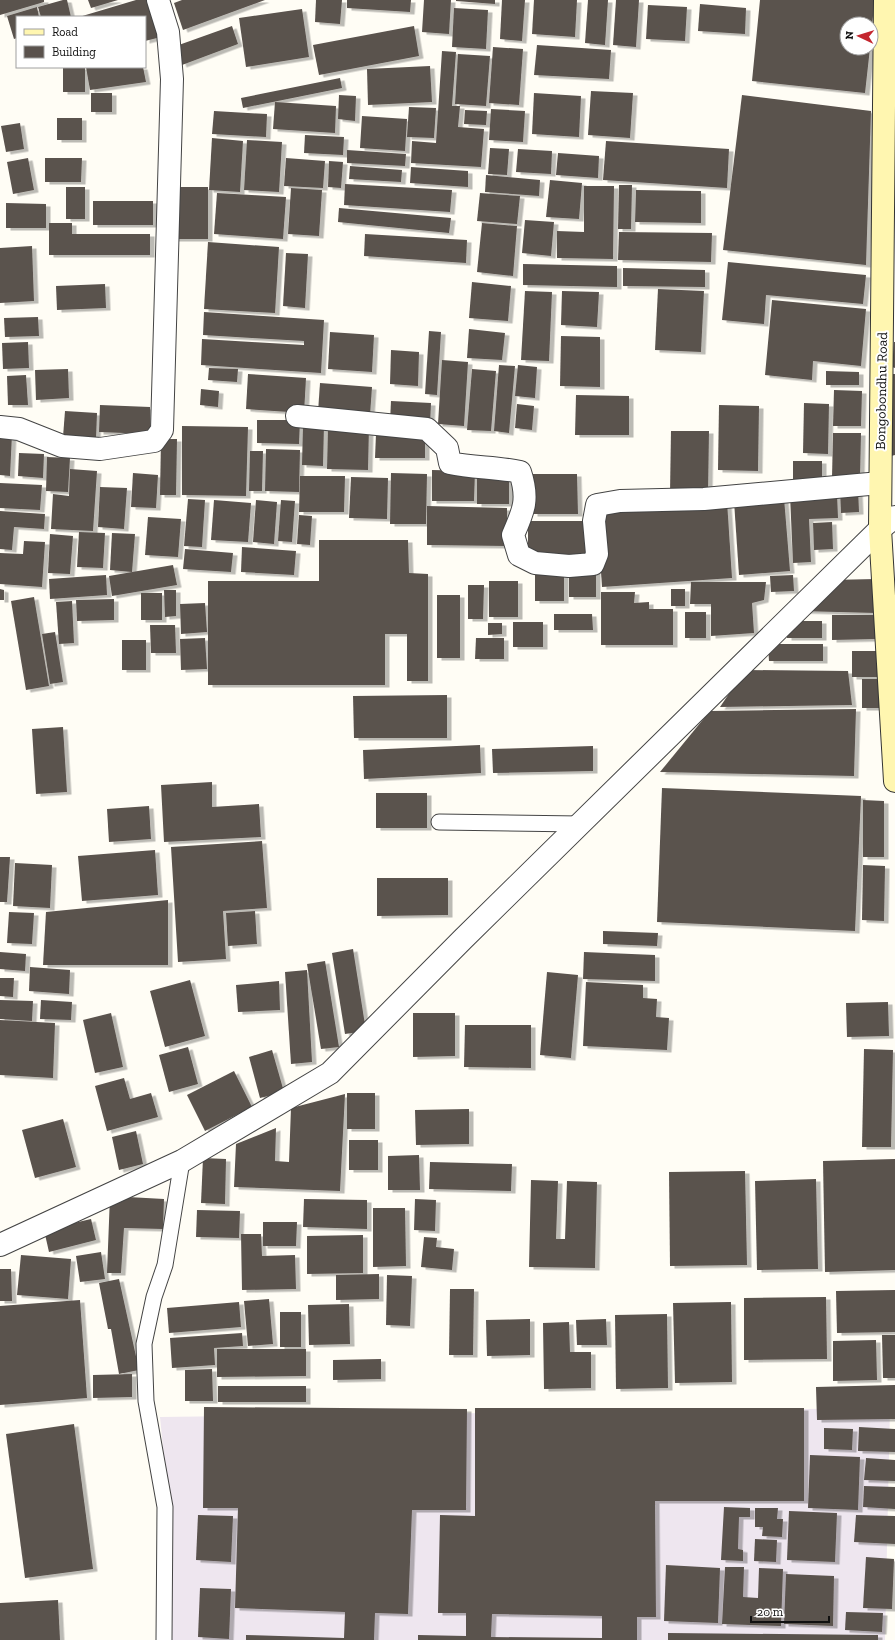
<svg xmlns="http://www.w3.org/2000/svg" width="895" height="1640" viewBox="0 0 895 1640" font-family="'Zilla Slab',serif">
<defs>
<filter id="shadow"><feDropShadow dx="4.5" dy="2.5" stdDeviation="0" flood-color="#0004"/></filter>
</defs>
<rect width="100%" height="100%" fill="#fffdf5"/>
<!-- industrial -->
<polygon fill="#eee6ef" points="890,1408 885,1640 171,1640 171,1530 160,1417"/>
<!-- building -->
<g fill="#5a524d" fill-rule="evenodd" filter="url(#shadow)">
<polygon points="0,0 44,0 44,2 0,15"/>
<polygon points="63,0 67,0 71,17 41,17 38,7"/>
<polygon points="88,0 118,0 91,8"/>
<polygon points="136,0 155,0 165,36 145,41 145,17 79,17"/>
<polygon points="182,0 265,0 183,30 174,3"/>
<polygon points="316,0 342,0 340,24 315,22"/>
<polygon points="347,0 411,0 410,12 347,8"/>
<polygon points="424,0 451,0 449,34 422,32"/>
<polygon points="456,0 495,0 495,4 456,1"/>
<polygon points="502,0 525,0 522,41 500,39"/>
<polygon points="534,0 577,0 575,37 532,34"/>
<polygon points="588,0 608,0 605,45 585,43"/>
<polygon points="616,0 639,0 636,47 613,45"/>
<polygon points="760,0 875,0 872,24 847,24 847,48 870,48 865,93 752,81"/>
<polygon points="700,4 746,8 745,34 698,31"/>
<polygon points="648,5 687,7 685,41 646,39"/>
<polygon points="37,7 39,17 17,17 17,38 14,39 7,16"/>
<polygon points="454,8 488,10 486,49 452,47"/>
<polygon points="302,9 309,57 246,67 239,18"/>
<polygon points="232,26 238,44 182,65 176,46"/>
<polygon points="414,26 419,56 319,75 313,45"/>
<polygon points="537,45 611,50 609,79 534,75"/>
<polygon points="493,47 523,49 519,105 489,103"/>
<polygon points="442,51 456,52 452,106 460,106 458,127 484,129 481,167 411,163 412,141 436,143"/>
<polygon points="458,54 490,56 486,106 455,104"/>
<polygon points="430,66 432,102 368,105 367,69"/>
<rect x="63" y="67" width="22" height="25"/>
<polygon points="86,67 143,67 146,82 90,90"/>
<polygon points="340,78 342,88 243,108 241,98"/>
<polygon points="591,91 633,93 630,138 588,135"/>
<rect x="91" y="93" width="21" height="19"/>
<polygon points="534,93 581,96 579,137 532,134"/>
<polygon points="339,95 356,96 355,121 338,119"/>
<polygon points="742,95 871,111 866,265 723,250"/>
<polygon points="275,102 336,106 335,133 273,129"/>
<polygon points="409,107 436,108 434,138 407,137"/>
<polygon points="491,109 525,111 523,142 489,140"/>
<polygon points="465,110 487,111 486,125 464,124"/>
<polygon points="214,111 267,114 266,137 212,134"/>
<polygon points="362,116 407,119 405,151 360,148"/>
<rect x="57" y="118" width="25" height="22"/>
<polygon points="20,123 24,149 6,152 1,126"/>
<polygon points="305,135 344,137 343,155 304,153"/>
<polygon points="212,138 243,141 240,192 209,190"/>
<polygon points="247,140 282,142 279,192 244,190"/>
<polygon points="606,141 729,149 727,188 603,180"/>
<polygon points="490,148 509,149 507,175 488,174"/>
<polygon points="518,149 552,151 551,174 516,172"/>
<polygon points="347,150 406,154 405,166 347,163"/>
<polygon points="558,153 599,156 598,178 556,175"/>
<polygon points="28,158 34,190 13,194 7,162"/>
<polygon points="45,158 82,158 81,182 45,182"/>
<polygon points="286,158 325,161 323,188 284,186"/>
<polygon points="329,161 343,162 341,188 328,187"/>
<polygon points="350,166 402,170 401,182 349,179"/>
<polygon points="411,167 468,171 468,187 410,183"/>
<polygon points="486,175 540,180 539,196 485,192"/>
<polygon points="550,180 582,183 579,219 546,217"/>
<polygon points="345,184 452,190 450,212 344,205"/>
<polygon points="619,185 632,185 631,229 618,229"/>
<polygon points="584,186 614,186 613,259 557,258 557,231 584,232"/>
<rect x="66" y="187" width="19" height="32"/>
<rect x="171" y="187" width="37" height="52"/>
<polygon points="291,188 322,190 319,236 288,234"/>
<polygon points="636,190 701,191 701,223 635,222"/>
<polygon points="217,193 286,197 283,239 214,234"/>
<polygon points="480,193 520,196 517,224 477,221"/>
<rect x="93" y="201" width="60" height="24"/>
<polygon points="6,203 46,204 46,228 6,228"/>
<polygon points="339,208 451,218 449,233 338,222"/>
<polygon points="525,220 554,222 551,256 522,253"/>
<polygon points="49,223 72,223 72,234 150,234 150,255 49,255"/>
<polygon points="482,223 517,226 513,276 477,272"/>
<polygon points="619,232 712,233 711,262 618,260"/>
<polygon points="365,234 467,240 466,263 364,256"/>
<polygon points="208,242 279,247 275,313 204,309"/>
<polygon points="32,246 34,301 0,303 0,248"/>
<polygon points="286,253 308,254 305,308 283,306"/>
<polygon points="728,262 866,275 863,304 766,295 764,324 722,320"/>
<polygon points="523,264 617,266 617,287 523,285"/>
<polygon points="623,268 705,270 705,287 623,286"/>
<polygon points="472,282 511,286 508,321 469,318"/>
<polygon points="105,284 106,308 57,310 56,286"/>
<polygon points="658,289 704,291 701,352 655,350"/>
<polygon points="525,291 552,292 549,361 521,360"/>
<polygon points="562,291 599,292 597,327 561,325"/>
<polygon points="772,300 866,309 861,366 813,361 812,380 765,375"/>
<polygon points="204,312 324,320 321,373 201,365 202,339 304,345 304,341 203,335"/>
<polygon points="38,317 39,336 5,337 4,318"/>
<polygon points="469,329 505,333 502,360 467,358"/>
<polygon points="429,331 441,332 437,395 425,394"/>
<polygon points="330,332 374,335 372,372 328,369"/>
<polygon points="561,336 600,337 600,387 560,386"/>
<polygon points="28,342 29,368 3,369 2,343"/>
<polygon points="894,342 895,342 895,368 892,367"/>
<polygon points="391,350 419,352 418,386 390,384"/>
<polygon points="442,360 468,362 464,426 438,424"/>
<polygon points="499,365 515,366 509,433 494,431"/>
<polygon points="518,365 537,367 535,398 515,396"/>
<polygon points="209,368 238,369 237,382 208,380"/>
<polygon points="68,369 69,398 36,400 35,370"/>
<polygon points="472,369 496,371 491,431 467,430"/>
<polygon points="826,371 859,372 859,385 826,385"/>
<polygon points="248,374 306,378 304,413 246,409"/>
<polygon points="892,374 895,374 895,455 891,456"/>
<polygon points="26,375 28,405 8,405 7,376"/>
<polygon points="320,383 372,387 370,415 318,412"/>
<polygon points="201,389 219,391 218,407 200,405"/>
<polygon points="834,390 862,391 861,426 833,426"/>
<polygon points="576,395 629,396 629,435 575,435"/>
<polygon points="391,401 431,403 430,425 390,422"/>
<polygon points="804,403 829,404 828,454 803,453"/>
<polygon points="517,404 534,406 532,430 515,428"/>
<polygon points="100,405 150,407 150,434 99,432"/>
<polygon points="719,405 759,406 758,471 718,470"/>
<polygon points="65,411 97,413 96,439 63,437"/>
<polygon points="257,420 300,420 299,444 257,443"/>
<polygon points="303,425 324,425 323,466 302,465"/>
<polygon points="328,425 369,426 368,470 327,469"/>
<polygon points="182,426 248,427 246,496 182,495"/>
<polygon points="671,431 709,431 708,494 670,493"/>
<polygon points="0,433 12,434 10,476 0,475"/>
<polygon points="833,433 861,433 860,478 832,478"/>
<polygon points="376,434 425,435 425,458 375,458"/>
<polygon points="161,439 177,439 176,495 160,495"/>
<polygon points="266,449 300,450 299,492 265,491"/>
<polygon points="250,451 263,451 262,491 249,491"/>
<polygon points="19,453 44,454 43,478 18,476"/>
<polygon points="47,457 70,458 68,492 46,491"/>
<polygon points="793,461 822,461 822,485 793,484"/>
<polygon points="70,469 97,471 93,531 51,529 53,494 69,496"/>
<polygon points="432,470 475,471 474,501 432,501"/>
<polygon points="133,473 158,475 156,508 131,507"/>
<polygon points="391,473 427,474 426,524 390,524"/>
<polygon points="532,474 577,474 578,514 533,514"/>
<polygon points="300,476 345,476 344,512 299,512"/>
<polygon points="351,477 388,478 387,519 349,518"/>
<rect x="477" y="478" width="32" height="26"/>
<polygon points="0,483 42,485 40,510 0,508"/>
<polygon points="100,487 127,488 124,529 98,527"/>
<polygon points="858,488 859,512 841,513 840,489"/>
<polygon points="837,493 838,518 809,519 811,562 793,563 790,495"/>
<polygon points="784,498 790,571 739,575 734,501"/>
<polygon points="188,499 205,500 202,547 184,546"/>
<polygon points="214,500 251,503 248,542 211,540"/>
<polygon points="256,500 277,502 274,544 253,542"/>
<polygon points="281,500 295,501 292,542 278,541"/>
<polygon points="727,501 732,578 602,587 597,511"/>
<polygon points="427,506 507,508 507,546 427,545"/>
<polygon points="0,511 45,514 44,529 14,527 12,550 0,549"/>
<polygon points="299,515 312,516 310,545 297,544"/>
<polygon points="148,517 181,519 178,557 145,555"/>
<rect x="528" y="521" width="57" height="35"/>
<polygon points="832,522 833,549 814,550 813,523"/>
<polygon points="79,532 105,533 103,568 77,567"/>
<polygon points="112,533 135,534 132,572 110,570"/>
<polygon points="50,534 73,536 70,574 48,573"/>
<polygon points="319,540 408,540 409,573 428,574 428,681 407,681 407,634 385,634 385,685 208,685 208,581 319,581"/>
<polygon points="24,541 45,542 42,587 0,584 0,553 23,554"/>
<polygon points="242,547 296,551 294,575 241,572"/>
<polygon points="185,549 233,553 231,572 183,569"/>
<polygon points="173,565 177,585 112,596 109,576"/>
<rect x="569" y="571" width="27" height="26"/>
<polygon points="535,573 564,574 564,601 535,601"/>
<polygon points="106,575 107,595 50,599 49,579"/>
<polygon points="793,575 794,591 771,592 770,576"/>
<polygon points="876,579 876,613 800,611 830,580"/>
<rect x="489" y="581" width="29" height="36"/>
<polygon points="691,582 766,582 764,600 752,603 754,633 711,636 711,604 690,604"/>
<polygon points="468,585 484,585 483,619 468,619"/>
<polygon points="0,589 4,590 4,600 0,600"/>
<rect x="671" y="589" width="14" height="17"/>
<polygon points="164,590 176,590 176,616 165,617"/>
<polygon points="601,592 635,592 634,603 649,602 649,609 673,609 673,645 601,645"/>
<rect x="141" y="593" width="21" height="27"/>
<rect x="437" y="595" width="23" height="63"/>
<polygon points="34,597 49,686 26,690 11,601"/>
<polygon points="114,599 114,620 77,621 76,600"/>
<polygon points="72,601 74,643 59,644 56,602"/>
<polygon points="205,603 207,632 181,634 180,604"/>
<rect x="685" y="612" width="21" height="26"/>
<polygon points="554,614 592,614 593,630 554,630"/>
<polygon points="832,615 876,615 876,639 832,640"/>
<rect x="787" y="621" width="35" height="17"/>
<rect x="513" y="622" width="30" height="25"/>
<polygon points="488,623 502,623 502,634 488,635"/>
<polygon points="150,625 175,625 176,653 151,653"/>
<polygon points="55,632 63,682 50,684 42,634"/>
<polygon points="205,638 207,669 181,670 180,639"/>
<polygon points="476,638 504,638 504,659 475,659"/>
<rect x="122" y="640" width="24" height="30"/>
<polygon points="768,644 823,644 823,661 769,661"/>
<rect x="852" y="651" width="28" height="26"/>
<polygon points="745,670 848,671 852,705 720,707"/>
<polygon points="862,679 882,679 881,708 862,708"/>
<polygon points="447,695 447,738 354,738 353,696"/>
<polygon points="856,709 854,776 660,772 710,711"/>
<polygon points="63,727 67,792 36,794 32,729"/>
<polygon points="480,745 481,773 364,779 363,750"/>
<polygon points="593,746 593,771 493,773 492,749"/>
<polygon points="212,782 212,807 259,804 261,837 164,842 161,785"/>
<polygon points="662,788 861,796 855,931 657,922"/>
<rect x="376" y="793" width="51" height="35"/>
<polygon points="863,800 884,801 884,857 863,857"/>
<polygon points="149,806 151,839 109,842 107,809"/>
<polygon points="262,841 267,908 223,911 226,959 178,962 171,847"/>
<polygon points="155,850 158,895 82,901 78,856"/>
<polygon points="0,857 10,857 7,902 0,902"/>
<polygon points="15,863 52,865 50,908 13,906"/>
<polygon points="863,865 885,866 884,921 862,920"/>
<polygon points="377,878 448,878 448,915 377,916"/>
<polygon points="168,900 168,965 43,965 46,912"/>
<polygon points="255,911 257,944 228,946 226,913"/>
<polygon points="9,912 34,913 32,944 7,943"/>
<polygon points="603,931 658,933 657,946 603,944"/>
<polygon points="353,949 366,1031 345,1034 332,953"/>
<polygon points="0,952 26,954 25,971 0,969"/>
<polygon points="584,952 655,955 655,981 583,979"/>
<polygon points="325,961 339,1047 321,1049 307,964"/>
<polygon points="30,967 70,970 69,994 29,991"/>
<polygon points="307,970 312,1062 291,1064 285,972"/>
<polygon points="547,972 578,975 571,1058 540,1055"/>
<polygon points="0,978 14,978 13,997 0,996"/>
<polygon points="190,980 205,1036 165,1047 150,991"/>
<polygon points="279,981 280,1010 238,1012 236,985"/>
<polygon points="586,982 643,985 643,998 657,999 656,1017 669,1018 667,1050 583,1046"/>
<polygon points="0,1000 33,1001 32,1021 0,1019"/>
<polygon points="41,1000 72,1002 71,1020 40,1019"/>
<polygon points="888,1002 889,1036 847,1037 846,1003"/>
<polygon points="111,1013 123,1067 95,1073 83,1020"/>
<polygon points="413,1013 455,1013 455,1056 413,1057"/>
<polygon points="0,1020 55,1023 53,1078 0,1075"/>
<polygon points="465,1025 531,1025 531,1068 464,1067"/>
<polygon points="188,1047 198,1084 169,1092 159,1055"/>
<polygon points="864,1049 893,1050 891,1147 862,1147"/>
<polygon points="272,1050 284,1092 260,1098 249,1057"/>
<polygon points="234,1071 252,1107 205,1131 187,1095"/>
<polygon points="124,1078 130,1099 151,1093 158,1117 107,1131 95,1086"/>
<rect x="347" y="1093" width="28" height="36"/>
<polygon points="345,1094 340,1191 234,1187 236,1144 276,1128 275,1161 289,1162 291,1108"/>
<polygon points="469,1109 469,1144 416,1145 415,1110"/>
<polygon points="63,1119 76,1167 35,1178 22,1130"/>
<polygon points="136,1131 143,1164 119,1170 112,1137"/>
<rect x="349" y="1140" width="29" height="30"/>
<polygon points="419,1155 420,1190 388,1190 388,1156"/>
<polygon points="203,1158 226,1159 225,1204 201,1203"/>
<polygon points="895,1159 895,1270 825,1272 823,1161"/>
<polygon points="430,1162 512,1164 511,1191 429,1189"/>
<polygon points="745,1171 747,1265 670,1266 669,1172"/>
<polygon points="816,1179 818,1269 757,1270 755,1181"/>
<polygon points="531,1180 558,1181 556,1239 565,1239 567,1181 597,1182 595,1268 529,1267"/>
<polygon points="110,1196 164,1199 163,1229 124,1228 121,1273 107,1273"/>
<polygon points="304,1199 367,1200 367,1229 303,1227"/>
<polygon points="415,1199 436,1200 435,1231 414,1230"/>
<polygon points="373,1208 405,1208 406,1266 373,1267"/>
<polygon points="197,1210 240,1211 239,1238 196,1237"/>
<polygon points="91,1219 96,1240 49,1252 44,1230"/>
<polygon points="263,1222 297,1222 296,1246 263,1246"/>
<polygon points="241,1234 261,1234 262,1256 295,1255 296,1289 242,1290"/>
<polygon points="363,1235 363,1273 307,1274 307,1236"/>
<polygon points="424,1237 437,1238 436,1247 454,1249 452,1270 421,1267"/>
<polygon points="101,1252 105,1279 80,1282 76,1256"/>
<polygon points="21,1255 71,1259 68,1299 17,1295"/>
<polygon points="0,1269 11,1269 12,1301 0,1301"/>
<polygon points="379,1274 379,1299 336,1300 336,1275"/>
<polygon points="387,1275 412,1276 410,1326 386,1325"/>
<polygon points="119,1279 139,1370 119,1374 111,1329 108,1329 99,1283"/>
<polygon points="450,1289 474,1289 473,1355 449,1355"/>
<polygon points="895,1290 895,1332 837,1333 836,1291"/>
<polygon points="826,1297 827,1359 744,1360 744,1298"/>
<polygon points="269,1299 273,1344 248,1346 244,1301"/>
<polygon points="80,1300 87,1398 0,1405 0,1306"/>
<polygon points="239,1302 241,1327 169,1333 167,1308"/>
<polygon points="731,1302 732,1382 675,1383 673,1303"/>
<polygon points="349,1304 350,1344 309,1345 308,1305"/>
<rect x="280" y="1312" width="21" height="35"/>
<polygon points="667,1314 668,1388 616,1389 615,1315"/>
<polygon points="530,1319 530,1355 487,1356 486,1320"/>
<polygon points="606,1319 607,1345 577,1345 576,1320"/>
<polygon points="569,1322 570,1352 591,1352 591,1388 544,1389 543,1323"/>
<polygon points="242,1333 243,1346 214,1348 215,1365 172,1368 170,1338"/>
<polygon points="882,1335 895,1335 895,1378 883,1378"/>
<polygon points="876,1340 877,1380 833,1381 833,1341"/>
<polygon points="217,1349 306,1349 306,1376 217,1377"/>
<polygon points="381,1359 381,1379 333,1380 333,1360"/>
<polygon points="212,1369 213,1401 185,1401 185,1370"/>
<polygon points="132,1374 132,1397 93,1398 93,1375"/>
<polygon points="895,1385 895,1419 817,1420 816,1387"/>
<rect x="218" y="1386" width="88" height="16"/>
<polygon points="204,1407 467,1409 466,1510 412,1510 408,1614 375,1613 374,1640 246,1640 246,1635 344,1638 345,1612 235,1608 238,1508 203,1508"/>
<path d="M475,1408H804V1501H655L656,1617H637V1640H418V1635L466,1636V1613H438L440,1515L475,1516ZM492,1614L602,1616V1638L491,1637Z"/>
<polygon points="74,1424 93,1569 25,1578 6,1434"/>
<polygon points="859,1427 895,1429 895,1452 858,1451"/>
<polygon points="824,1428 853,1429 852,1450 824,1449"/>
<polygon points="810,1455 860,1457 858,1510 808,1508"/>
<polygon points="866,1458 895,1460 895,1481 864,1480"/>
<polygon points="864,1486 895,1487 895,1509 863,1507"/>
<polygon points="724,1507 750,1508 750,1517 739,1517 738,1549 743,1550 743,1561 721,1560"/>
<polygon points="755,1508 778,1508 777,1519 783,1519 782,1537 762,1536 763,1527 755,1527"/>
<polygon points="789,1511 837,1513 835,1562 787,1560"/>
<polygon points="198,1515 233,1516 231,1562 196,1560"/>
<polygon points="856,1515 895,1516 895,1544 854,1542"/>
<polygon points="755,1539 777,1540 776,1562 754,1561"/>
<polygon points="866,1557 894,1559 892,1609 863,1608"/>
<polygon points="666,1565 720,1568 718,1623 664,1621"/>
<polygon points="725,1567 744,1567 743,1597 758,1598 759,1568 783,1569 781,1626 722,1624"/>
<polygon points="786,1574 834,1576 833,1626 784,1624"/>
<polygon points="200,1588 231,1589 229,1639 198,1637"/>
<polygon points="58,1600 60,1640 0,1640 0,1603"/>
<polygon points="846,1612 883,1613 882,1632 845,1630"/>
<polygon points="668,1633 878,1635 878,1640 668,1640"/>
</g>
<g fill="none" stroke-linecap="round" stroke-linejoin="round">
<defs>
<g id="lane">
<polyline points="439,822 580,824"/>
<polyline points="164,1640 165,1507 146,1401 144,1344 154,1297 165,1265 182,1161"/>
</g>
<g id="street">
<path d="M297,416L427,429L447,448L450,463C473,468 497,467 520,472C529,499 524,510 513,535L519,555L535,563L569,566L593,564L597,554L594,521L597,505L620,501L704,499L880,483"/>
<polyline points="0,427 19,429 62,446 100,449 154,441 162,430 172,79 168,32 158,0"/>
<polyline points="0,1245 182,1161 330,1073 463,939 880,529 895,517"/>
</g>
<polyline id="secondary" points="885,0 880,529 895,781"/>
</defs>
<!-- lane casing -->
<use href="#lane" stroke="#444" stroke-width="17"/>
<!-- street casing -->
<use href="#street" stroke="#444" stroke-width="24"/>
<!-- secondary casing -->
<use href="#secondary" stroke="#333" stroke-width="24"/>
<!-- lane -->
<use href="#lane" stroke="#fff" stroke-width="15"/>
<!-- street -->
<use href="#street" stroke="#fff" stroke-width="22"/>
<!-- secondary -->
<use href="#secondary" stroke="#fff6b0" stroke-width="22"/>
</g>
<g text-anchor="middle" stroke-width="4" stroke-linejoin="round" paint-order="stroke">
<!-- street labels -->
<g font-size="14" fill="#111" stroke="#fff">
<text transform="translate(881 391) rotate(-89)" y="5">Bongobondhu Road</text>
</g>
</g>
<!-- legend -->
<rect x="16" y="16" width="130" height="52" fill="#ffffff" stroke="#a0a0a0"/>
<rect x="24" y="29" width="20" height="6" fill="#fff6b0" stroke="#a0a0a0"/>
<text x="52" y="36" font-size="12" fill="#111111">Road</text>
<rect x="24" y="46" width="20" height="12" fill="#5a524d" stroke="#a0a0a0"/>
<text x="52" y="56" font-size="12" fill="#111111">Building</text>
<!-- north arrow -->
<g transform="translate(859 36) rotate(274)"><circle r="19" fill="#ffffff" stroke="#a0a0a0"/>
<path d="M0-3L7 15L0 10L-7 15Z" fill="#c4262e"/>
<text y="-6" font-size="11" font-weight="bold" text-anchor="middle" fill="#111111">N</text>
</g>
<!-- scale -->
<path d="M751 1616v6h78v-6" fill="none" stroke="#111111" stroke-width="2"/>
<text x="757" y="1616" font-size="12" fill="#111111" stroke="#ffffff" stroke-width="3" paint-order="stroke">20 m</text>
</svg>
